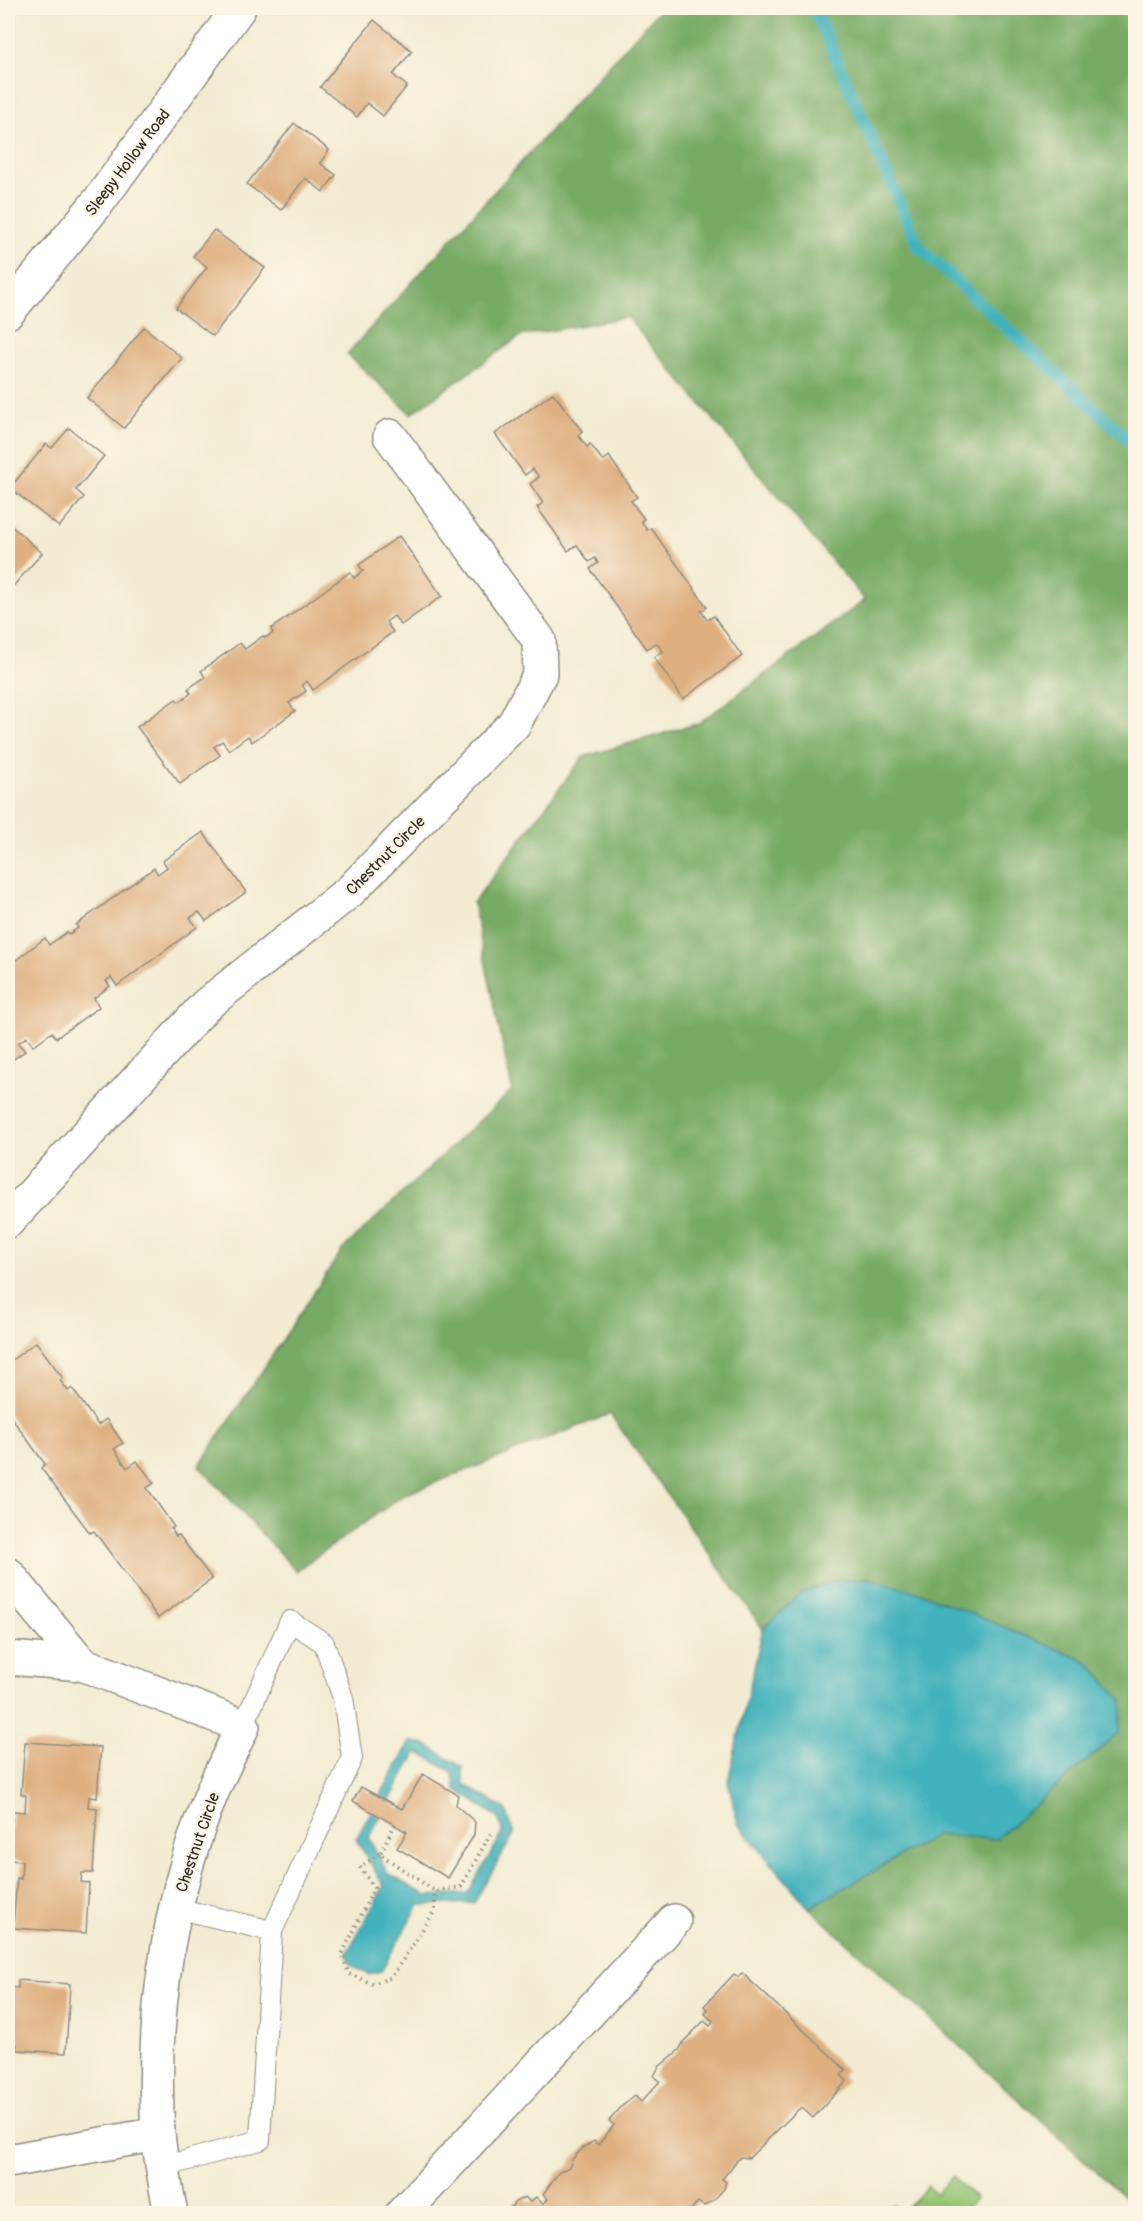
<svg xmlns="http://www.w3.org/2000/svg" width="1143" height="2221" viewBox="0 0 1143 2221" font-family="Pangolin,sans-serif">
<rect width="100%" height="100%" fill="#fcf5e5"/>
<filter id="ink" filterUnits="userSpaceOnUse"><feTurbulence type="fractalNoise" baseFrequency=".0167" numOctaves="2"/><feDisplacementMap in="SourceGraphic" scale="12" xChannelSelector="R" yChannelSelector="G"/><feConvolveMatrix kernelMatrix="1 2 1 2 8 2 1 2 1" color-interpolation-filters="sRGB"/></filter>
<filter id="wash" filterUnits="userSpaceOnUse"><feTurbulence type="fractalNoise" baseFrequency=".008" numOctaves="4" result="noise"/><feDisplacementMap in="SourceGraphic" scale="24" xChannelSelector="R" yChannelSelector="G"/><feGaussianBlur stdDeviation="1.35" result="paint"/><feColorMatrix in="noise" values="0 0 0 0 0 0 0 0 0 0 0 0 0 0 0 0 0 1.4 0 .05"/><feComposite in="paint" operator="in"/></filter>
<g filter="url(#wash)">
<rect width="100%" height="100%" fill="#f3ecd3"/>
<!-- green -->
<polygon fill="#94c473" stroke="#60784f" stroke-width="1.5" points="952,2176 976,2199 961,2213 884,2213 893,2204 903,2213 928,2186 936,2194"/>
<!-- forest -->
<polygon fill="#77aa65" stroke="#516a48" stroke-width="1.5" points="661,8 1135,8 1135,2207 809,1908 936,1835 996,1839 801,1594 763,1629 610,1414 404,1495 296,1571 199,1466 342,1250 512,1090 473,903 583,757 699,723 865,600 627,317 521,336 411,414 347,354"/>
<!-- water -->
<g fill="#43b2bc" stroke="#376e74" stroke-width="1.5" fill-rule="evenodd">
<polygon points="866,1578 924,1594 1088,1662 1123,1701 1118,1734 996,1839 936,1835 809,1908 738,1824 728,1781 763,1629 800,1594 834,1581"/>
<path d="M410,1742L423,1743L462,1767L464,1784L506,1810L514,1834L474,1903L419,1905L381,1971L369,1975L351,1965L347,1953L384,1886L356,1839ZM417,1752L453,1772L455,1789L498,1817L503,1833L468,1893L427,1896L388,1874L369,1837Z"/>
</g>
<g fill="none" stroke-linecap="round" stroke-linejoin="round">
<!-- stream -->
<polyline stroke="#43b2bc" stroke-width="12" points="814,8 919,247 1136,447"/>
</g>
<g id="blocks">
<!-- building -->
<g fill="#deaf7f">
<polygon points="374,20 412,51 393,75 407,86 383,116 367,103 357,117 320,87"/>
<polygon points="294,123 329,150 320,163 336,175 323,192 305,178 281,210 247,184"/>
<polygon points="214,230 265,268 213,336 176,308 207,267 193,256"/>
<polygon points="144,327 182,358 124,428 87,398"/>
<polygon points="553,393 582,431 578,435 587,447 590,444 603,461 609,456 637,497 631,501 644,519 641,521 647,530 651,528 707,607 701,611 707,620 714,616 742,656 683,699 654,657 663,651 656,643 647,649 590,569 598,563 595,558 589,562 577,545 568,551 537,507 543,503 530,484 539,477 533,469 525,475 495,434"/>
<polygon points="69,428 104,456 76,490 84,497 59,527 10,488 46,444 52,448"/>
<polygon points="8,523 42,553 8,592"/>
<polygon points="399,536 442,596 401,625 394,616 386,622 393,632 313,690 307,681 302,685 306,691 289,703 295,711 252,742 248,736 229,750 222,741 214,747 220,755 180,784 137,727 176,699 179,702 191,693 188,689 205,677 201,671 240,643 245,649 263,636 265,638 273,633 271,629 350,572 354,578 363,571 359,565"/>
<polygon points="203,832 246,892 206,921 199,912 190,918 197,927 117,986 111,977 106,981 110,986 94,998 99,1007 56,1038 52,1032 33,1046 27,1037 18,1043 25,1051 8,1063 8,966 45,938 49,945 67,932 69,934 78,928 76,925 154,868 158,874 167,867 163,861"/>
<polygon points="36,1342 63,1378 60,1380 68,1391 72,1388 98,1425 106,1419 123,1443 114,1449 127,1468 137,1461 154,1483 147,1488 174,1527 171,1529 176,1536 179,1535 212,1579 158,1618 94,1531 90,1533 41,1468 45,1464 8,1413 8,1363"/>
<polygon points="25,1742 101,1747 97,1798 89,1797 88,1807 97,1808 93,1873 82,1873 81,1882 89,1883 86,1933 13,1928 17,1878 21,1879 22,1861 9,1860 13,1811 25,1812 26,1795 21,1794"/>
<polygon points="423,1774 458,1795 456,1805 475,1822 474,1835 448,1878 397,1848 407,1832 353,1801 361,1787 402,1809"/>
<polygon points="742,1973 846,2070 841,2075 847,2081 813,2118 801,2107 749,2158 740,2157 722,2179 726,2182 724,2189 714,2200 704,2206 698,2202 687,2214 506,2214 515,2202 525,2197 530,2202 536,2197 543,2204 548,2199 543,2194 559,2172 569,2167 573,2158 583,2148 594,2141 598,2145 614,2125 609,2121 622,2106 635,2096 641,2102 660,2081 654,2076 659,2067 679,2050 684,2041 704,2021 710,2026 713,2021 705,2014 708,2010 704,2006 734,1974 738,1977"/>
<polygon points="8,1979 10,1980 10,1987 18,1988 18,1980 70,1984 66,2053 16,2050 17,2044 8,2044"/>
</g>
</g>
</g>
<g filter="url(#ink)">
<use href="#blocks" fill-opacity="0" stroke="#8f8c7f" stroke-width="1.5"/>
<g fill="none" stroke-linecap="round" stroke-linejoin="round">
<defs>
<g id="lane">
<polyline points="176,1908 272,1931"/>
<polyline points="163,2167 260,2140 272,1931 352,1758 343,1698 324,1643 290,1621 243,1726"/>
</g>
<g id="street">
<polyline points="8,312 99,201 239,8"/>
<polyline points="8,1221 206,1005 350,891 514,724 540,674 539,640 390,436"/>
<polyline points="8,1574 82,1664"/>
<path d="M8,1658L82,1664L243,1726C231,1752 217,1778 207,1805C167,1907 151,2023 158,2132C160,2159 166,2187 171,2214"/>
<polyline points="8,2161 158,2134"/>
<polyline points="402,2214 674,1921"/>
</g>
</defs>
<!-- lane casing -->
<use href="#lane" stroke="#8f8c7f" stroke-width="22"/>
<!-- street casing -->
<use href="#street" stroke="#8f8c7f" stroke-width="36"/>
<!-- path -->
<g stroke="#8f8c7f" stroke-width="4" stroke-dasharray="1.5 4.5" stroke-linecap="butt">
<polyline points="395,1824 380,1854 435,1891 461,1887 491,1833"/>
<polyline points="380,1854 360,1867 374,1888 342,1955 349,1974 373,1984 392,1977 435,1910 435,1891"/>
</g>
<!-- lane -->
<use href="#lane" stroke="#fff" stroke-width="20"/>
<!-- street -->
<use href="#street" stroke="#fff" stroke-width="33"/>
</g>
</g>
<g text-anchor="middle" stroke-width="4.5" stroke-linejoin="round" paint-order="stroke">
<!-- street labels -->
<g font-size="16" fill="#2b2b2b" stroke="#fcf5e5">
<text transform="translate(127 162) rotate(-53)" y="6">Sleepy Hollow Road</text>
<text transform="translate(385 855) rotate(-45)" y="6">Chestnut Circle</text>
<text transform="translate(197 1842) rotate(-71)" y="6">Chestnut Circle</text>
</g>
</g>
<!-- margin -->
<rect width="1143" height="2221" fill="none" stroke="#fcf5e5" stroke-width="30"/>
</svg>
